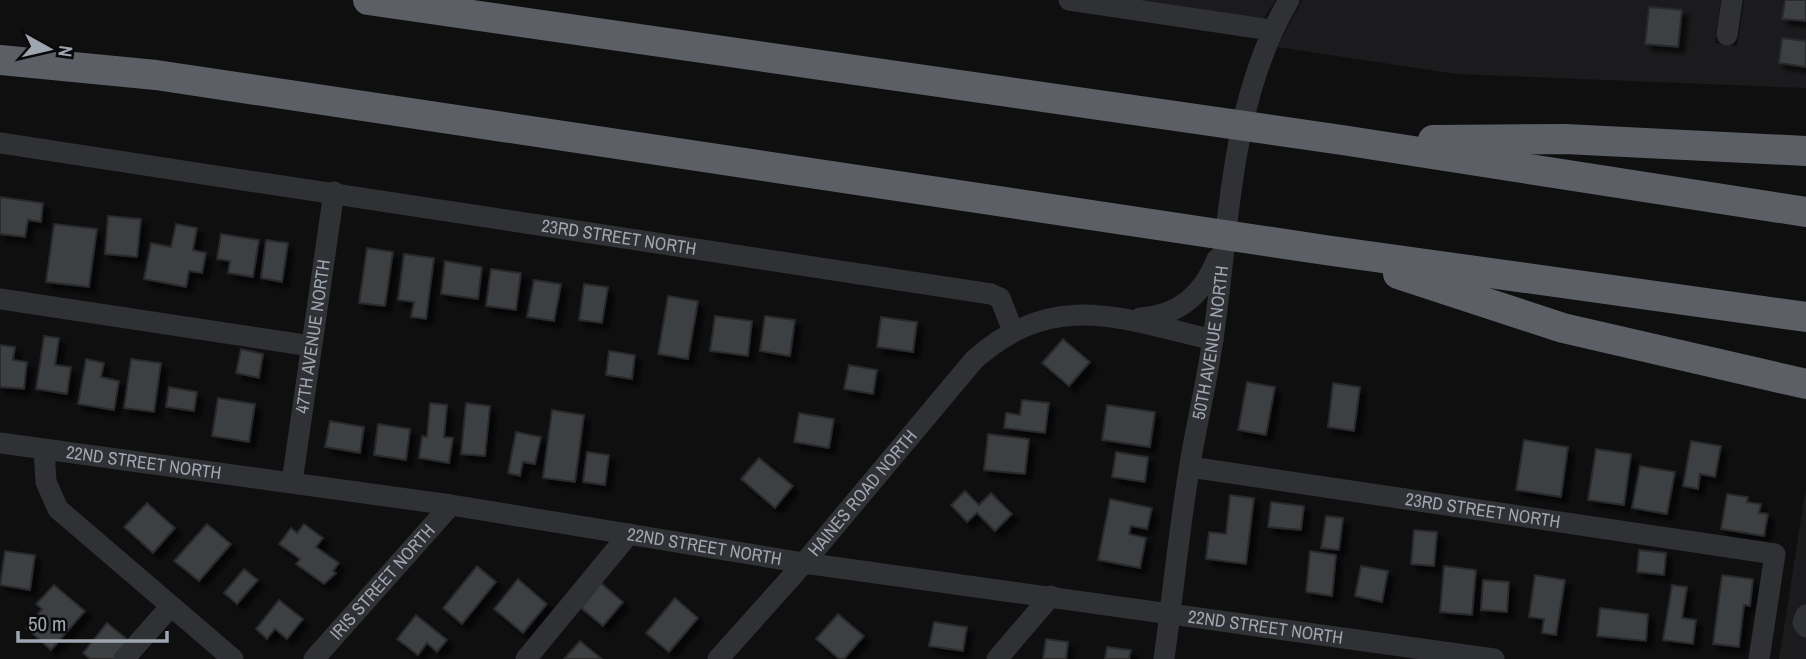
<svg xmlns="http://www.w3.org/2000/svg" width="1806" height="659" viewBox="0 0 1806 659" font-family="'Archivo Narrow',sans-serif">
<defs>
<filter id="shadow"><feDropShadow dx="6" dy="6" stdDeviation="2" flood-color="#0009"/></filter>
</defs>
<rect width="100%" height="100%" fill="#0f0f10"/>
<!-- built -->
<g fill="#1b1b1d">
<polygon points="1137,0 1276,0 1263,19"/>
<polygon points="1302,0 1721,0 1715,43 1737,46 1744,0 1806,0 1806,88 1456,74 1277,47"/>
<polygon points="1806,488 1806,659 1779,659"/>
</g>
<!-- building -->
<g fill="#3e3f43" stroke="#29292c" stroke-width="2" filter="url(#shadow)">
<polygon points="1785,0 1806,0 1806,21 1782,19"/>
<polygon points="1649,7 1682,10 1678,47 1645,44"/>
<polygon points="1782,38 1806,41 1806,67 1779,63"/>
<polygon points="0,197 43,203 41,222 28,220 25,237 0,234"/>
<polygon points="108,216 141,219 137,257 105,254"/>
<polygon points="54,224 97,229 89,287 46,282"/>
<polygon points="176,224 197,228 193,250 206,253 202,273 189,271 186,287 144,279 151,243 171,247"/>
<polygon points="221,234 259,240 253,277 228,273 230,261 217,259"/>
<polygon points="266,240 288,243 282,282 261,278"/>
<polygon points="367,248 393,252 385,306 359,303"/>
<polygon points="404,254 434,258 426,319 411,317 414,302 398,300"/>
<polygon points="445,261 482,267 478,299 441,294"/>
<polygon points="491,269 521,273 516,310 486,306"/>
<polygon points="534,280 561,284 554,321 527,317"/>
<polygon points="584,284 608,287 602,323 579,320"/>
<polygon points="668,296 698,301 688,359 658,354"/>
<polygon points="715,316 752,321 748,356 710,351"/>
<polygon points="765,316 795,320 790,356 760,351"/>
<polygon points="881,317 917,322 913,352 877,347"/>
<polygon points="44,336 59,338 55,365 71,367 67,394 36,389"/>
<polygon points="1063,339 1090,362 1069,386 1042,363"/>
<polygon points="0,345 15,347 13,360 27,362 24,389 0,387"/>
<polygon points="241,349 263,354 259,378 236,373"/>
<polygon points="609,351 635,355 632,379 606,375"/>
<polygon points="86,359 104,363 101,377 119,381 114,410 78,404"/>
<polygon points="131,359 161,363 154,412 124,408"/>
<polygon points="849,365 877,370 873,394 844,389"/>
<polygon points="1247,382 1275,387 1266,435 1238,430"/>
<polygon points="1333,383 1360,387 1354,431 1328,427"/>
<polygon points="169,387 197,392 194,411 166,407"/>
<polygon points="218,398 255,404 249,442 212,436"/>
<polygon points="1022,400 1049,403 1045,433 1004,428 1006,413 1020,415"/>
<polygon points="430,403 447,405 444,437 453,438 449,463 419,458 422,436 427,437"/>
<polygon points="466,403 490,406 485,456 461,454"/>
<polygon points="1107,405 1155,412 1150,447 1102,440"/>
<polygon points="552,410 584,415 575,482 543,478"/>
<polygon points="799,413 834,419 829,448 794,442"/>
<polygon points="330,421 364,427 360,453 325,447"/>
<polygon points="378,424 410,429 406,460 374,455"/>
<polygon points="516,432 541,437 535,464 523,462 520,476 508,473"/>
<polygon points="988,434 1029,439 1025,474 984,470"/>
<polygon points="1524,440 1568,447 1561,497 1516,490"/>
<polygon points="1691,441 1721,446 1715,477 1700,474 1698,489 1683,486"/>
<polygon points="1596,449 1631,454 1624,505 1588,500"/>
<polygon points="587,452 609,455 605,485 583,482"/>
<polygon points="1116,452 1148,457 1145,482 1112,477"/>
<polygon points="759,458 793,486 775,508 741,479"/>
<polygon points="1640,466 1675,472 1667,514 1632,508"/>
<polygon points="965,491 979,505 991,493 1012,514 995,531 977,513 967,522 951,505"/>
<polygon points="1727,494 1748,497 1747,502 1761,504 1759,513 1768,514 1764,536 1721,529"/>
<polygon points="1230,495 1254,498 1246,564 1206,559 1209,532 1226,534"/>
<polygon points="1110,499 1152,508 1147,529 1131,526 1129,534 1146,538 1140,568 1098,560"/>
<polygon points="1271,502 1304,506 1301,530 1268,527"/>
<polygon points="147,503 175,528 153,553 124,527"/>
<polygon points="1326,516 1343,518 1339,550 1321,548"/>
<polygon points="207,524 231,544 199,581 174,561"/>
<polygon points="304,524 323,538 316,547 339,563 333,571 336,573 324,584 296,564 300,559 279,544 291,528 297,533"/>
<polygon points="1414,530 1437,532 1434,566 1411,564"/>
<polygon points="1639,550 1666,553 1664,575 1637,572"/>
<polygon points="5,551 35,555 30,590 0,585"/>
<polygon points="1310,551 1336,555 1332,596 1306,592"/>
<polygon points="477,566 496,582 462,624 443,608"/>
<polygon points="1361,566 1388,571 1382,602 1355,596"/>
<polygon points="1444,566 1476,570 1472,615 1440,612"/>
<polygon points="244,569 258,580 237,604 224,593"/>
<polygon points="1535,575 1565,580 1556,635 1542,633 1544,619 1529,617"/>
<polygon points="1722,575 1753,579 1750,606 1744,605 1739,647 1713,644"/>
<polygon points="518,579 547,604 523,633 494,609"/>
<polygon points="1483,580 1509,582 1507,612 1481,610"/>
<polygon points="601,583 623,602 603,626 581,608"/>
<polygon points="54,585 85,611 51,650 26,628 42,609 36,604"/>
<polygon points="1672,585 1687,587 1682,618 1696,620 1693,644 1663,640"/>
<polygon points="675,598 698,618 669,652 646,633"/>
<polygon points="279,600 303,619 287,639 275,629 267,639 256,629"/>
<polygon points="1600,608 1648,614 1646,641 1597,636"/>
<polygon points="838,614 864,636 844,659 839,659 816,639"/>
<polygon points="416,615 447,640 437,652 427,643 418,655 397,639"/>
<polygon points="934,622 967,627 963,651 929,646"/>
<polygon points="107,623 133,644 121,659 90,659 83,653"/>
<polygon points="1046,639 1068,642 1066,659 1043,659"/>
<polygon points="580,641 602,659 564,659"/>
<polygon points="1107,647 1131,650 1129,659 1105,659"/>
</g>
<g fill="none" stroke-linecap="round" stroke-linejoin="round">
<!-- minor -->
<g stroke="#303135" stroke-width="21">
<polyline points="1069,0 1271,30"/>
<polyline points="1727,35 1732,0"/>
<path id="s1" d="M0,143L991,294L1000,298L1013,331"/>
<polyline points="0,299 311,346"/>
<path d="M1140,318C1177,316 1203,295 1217,259"/>
<path id="s2" d="M0,443L451,505L804,563L1494,659"/>
<polyline points="44,449 46,482 58,509 233,659"/>
<path id="s3" d="M1190,467L1775,554L1759,659"/>
<path id="s4" d="M292,482L334,192"/>
<polyline points="1806,615 1803,623 1806,627"/>
<polyline points="124,659 171,606"/>
<path id="s5" d="M314,659L451,505"/>
<polyline points="526,659 629,534"/>
<path id="s6" d="M718,659L804,563L974,360C1053,289 1120,318 1213,340"/>
<polyline points="997,659 1051,596"/>
<path id="s7" d="M1164,659C1173,594 1179,529 1190,464C1197,422 1207,381 1213,339C1230,225 1229,102 1289,0"/>
</g>
<!-- highway -->
<g stroke="#5c6066" stroke-width="30">
<polyline points="368,0 1342,140 1806,212"/>
<polyline points="0,60 156,75 1325,250 1806,317"/>
<polyline points="1433,140 1565,139 1806,151"/>
<polyline points="1398,274 1563,328 1806,384"/>
</g>
</g>
<g text-anchor="middle" stroke-width="6" stroke-linejoin="round" paint-order="stroke">
<!-- street labels -->
<g font-size="18" fill="#a0a6b1" stroke="#0a0a0b">
<text dy="6" stroke="none"><textPath href="#s1" startOffset="626">23RD STREET NORTH</textPath></text>
<text dy="6" stroke="none"><textPath href="#s4" startOffset="147">47TH AVENUE NORTH</textPath></text>
<text dy="6" stroke="none"><textPath href="#s7" startOffset="320">50TH AVENUE NORTH</textPath></text>
<text dy="6" stroke="none"><textPath href="#s2" startOffset="145">22ND STREET NORTH</textPath></text>
<text dy="6" stroke="none"><textPath href="#s6" startOffset="220">HAINES ROAD NORTH</textPath></text>
<text dy="6" stroke="none"><textPath href="#s3" startOffset="296">23RD STREET NORTH</textPath></text>
<text dy="6" stroke="none"><textPath href="#s2" startOffset="712">22ND STREET NORTH</textPath></text>
<text dy="6" stroke="none"><textPath href="#s5" startOffset="103">IRIS STREET NORTH</textPath></text>
<text dy="6" stroke="none"><textPath href="#s2" startOffset="1279">22ND STREET NORTH</textPath></text>
</g>
</g>
<!-- north arrow -->
<g transform="translate(49 49) rotate(98)" stroke="#0a0a0b" stroke-width="5" paint-order="stroke">
<path d="M0-5L12 26L0 18L-12 26Z" fill="#a0a6b1"/>
<text y="-10" font-size="19" font-weight="bold" text-anchor="middle" fill="#a0a6b1">N</text>
</g>
<!-- scale -->
<path d="M18 631v10h149v-10" fill="none" stroke="#a0a6b1" stroke-width="3.5"/>
<text x="28" y="631" font-size="21" fill="#a0a6b1" stroke="#0a0a0b" stroke-width="5" paint-order="stroke">50 m</text>
</svg>
